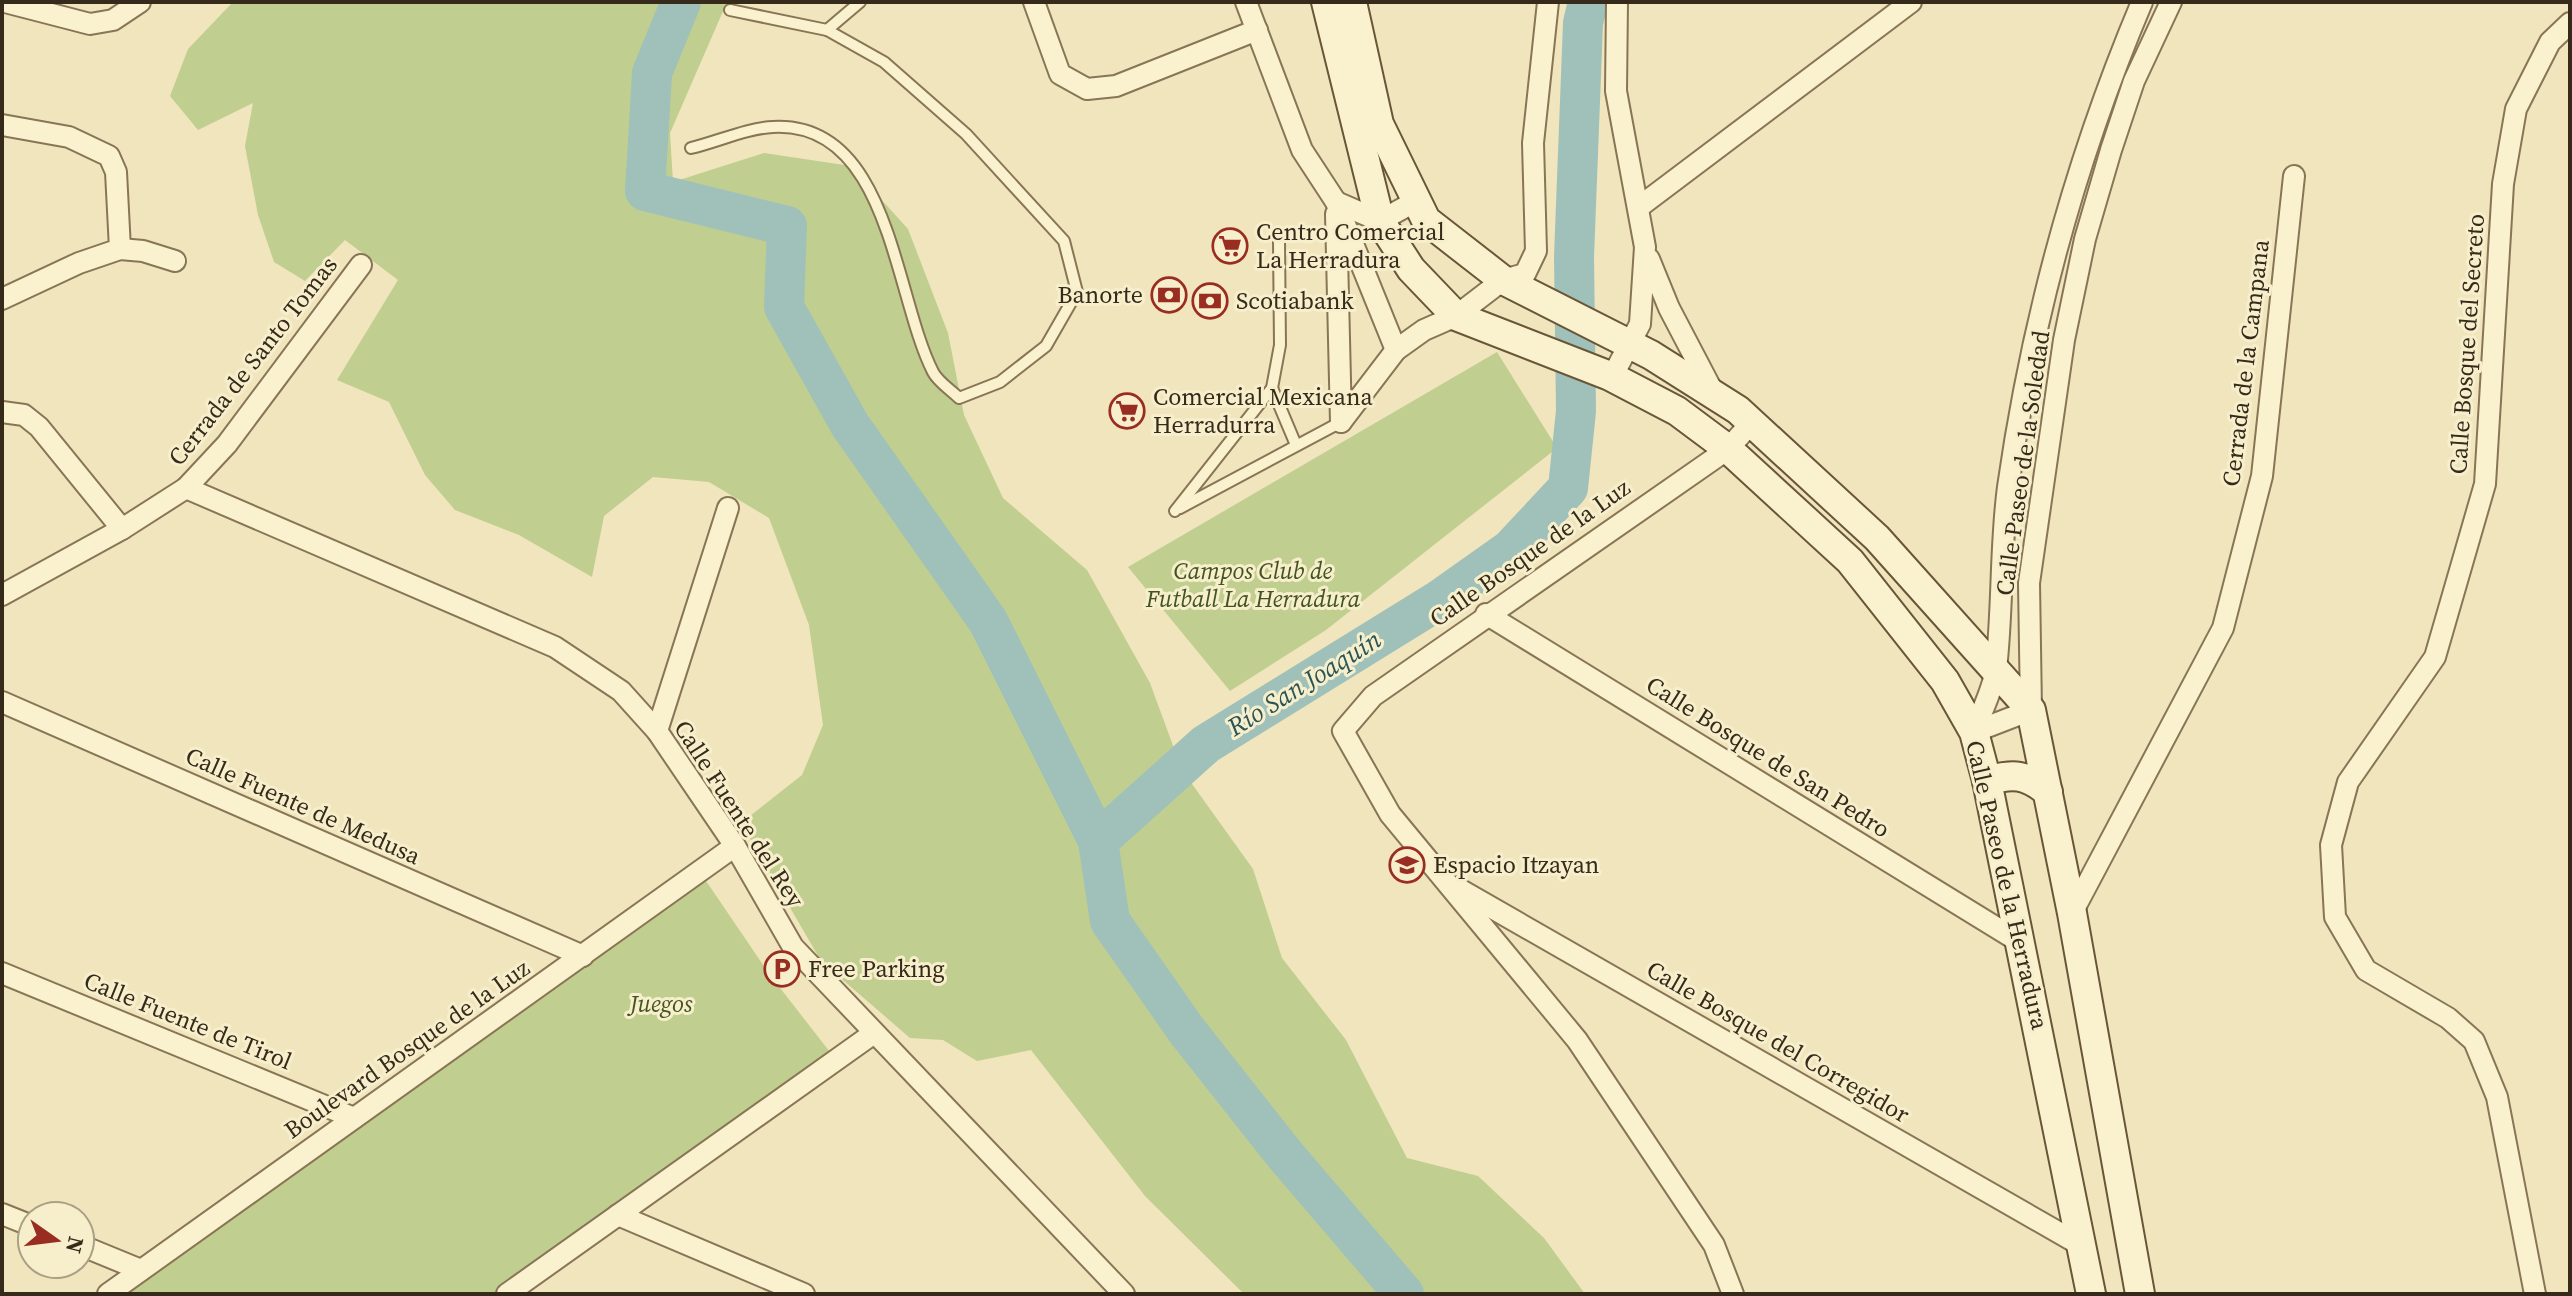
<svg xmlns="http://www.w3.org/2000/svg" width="2572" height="1296" viewBox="0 0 2572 1296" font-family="'Source Serif 4',serif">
<rect width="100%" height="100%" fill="#f0e5bc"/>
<!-- green -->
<g fill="#c0ce90">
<polygon points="233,2 727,2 670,133 673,182 764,153 851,166 908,229 948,333 964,415 1003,498 1087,570 1150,683 1182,770 1253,869 1282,958 1346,1040 1407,1158 1478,1176 1544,1238 1585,1294 1244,1294 1145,1196 1031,1050 977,1061 943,1040 910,1038 821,961 741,823 802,775 823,725 809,625 769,518 709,482 653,477 604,516 592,577 519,535 455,510 425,475 389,402 337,380 398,280 345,240 305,281 274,262 258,215 245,146 253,103 198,130 170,96 188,49"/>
<polygon points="1497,352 1557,448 1326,630 1230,691 1128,567"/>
<polygon points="702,875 770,975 833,1056 498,1294 112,1294"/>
</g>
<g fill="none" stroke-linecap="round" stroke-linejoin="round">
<!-- river -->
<g stroke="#a0c0ba" stroke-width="40">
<polyline points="681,2 652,73 645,191 787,226 784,307 850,425 988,621 1098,841 1110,921 1187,1031 1285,1155 1404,1294"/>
<polyline points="1098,841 1206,744 1439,600 1511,549 1568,488 1576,411 1574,257 1583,23 1588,2"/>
</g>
<defs>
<g id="service">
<polyline points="827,30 860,2"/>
<path d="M691,148C717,142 747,128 773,127C890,121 894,296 933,372C938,382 951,390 959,398L1000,382L1046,346L1077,292L1064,241L966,134L884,62L827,30L730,10"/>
<polyline points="1272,388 1296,445"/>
<polyline points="1180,508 1341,422"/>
<polyline points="1175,511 1272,388 1280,345 1279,241"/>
</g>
<g id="minor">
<polyline points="5,2 90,24 113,20 140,2"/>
<polyline points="1034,2 1060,74 1087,89 1116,86 1257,30"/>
<polyline points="1246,2 1302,150 1336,202 1396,350"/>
<polyline points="2,125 69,137 109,156 116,172 120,249 79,263 2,299"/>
<polyline points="1336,202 1380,221 1416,201"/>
<polyline points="1639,207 1911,2"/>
<polyline points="1336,214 1341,422"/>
<polyline points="120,249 143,251 175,261"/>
<polyline points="1649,259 1669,308 1713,392"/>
<polyline points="1612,377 1640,324 1645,247 1616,91 1617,2"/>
<polyline points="2,412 24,415 39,427 122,529"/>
<polyline points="1341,422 1396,350 1424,330 1456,316 1503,280 1525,274 1536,251 1533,143 1548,2"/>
<polyline points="186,488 555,647 621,691 657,731 735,846 793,947 1124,1294"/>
<polyline points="2,595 122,529 186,488 227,444 361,265"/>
<polyline points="1486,614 2023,944"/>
<polyline points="2,702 583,956"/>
<polyline points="657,731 728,508"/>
<polyline points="1974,732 2031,710 2029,583 2064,340 2085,239 2111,150 2134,81 2171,2"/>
<path d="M1974,732C1981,712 1993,690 1996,669C2003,609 2000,547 2008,487C2032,319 2076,158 2142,2"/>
<polyline points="1459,889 2084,1247"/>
<polyline points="2072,913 2223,628 2262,476 2294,176"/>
<polyline points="2,973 354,1118"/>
<polyline points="2,1214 32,1226"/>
<polyline points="618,1215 804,1294"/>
<polyline points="80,1245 141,1270"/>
<polyline points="108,1294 735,846"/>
<polyline points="507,1294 874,1033"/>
<polyline points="1733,1294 1714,1245 1577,1040 1390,814 1343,731 1373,696 1728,449 1751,423"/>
<polyline points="2535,1294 2497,1097 2474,1041 2448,1018 2366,970 2335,917 2331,845 2348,782 2435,657 2485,484 2503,184 2516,109 2550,42 2570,23"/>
</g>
<g id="secondary">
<polyline points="1326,2 1380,221 1411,269 1456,316 1610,376 1677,411 1728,449 1850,561 1945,681 1974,732 1987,781 2091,1294"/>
<polyline points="1352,2 1379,124 1426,220 1503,280 1651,355 1738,410 1877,538 2031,710 2072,913 2140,1294"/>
<path d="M1987,781C2013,773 2026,774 2048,792"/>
</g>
</defs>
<!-- service casing -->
<use href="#service" stroke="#887555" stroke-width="14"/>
<!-- minor casing -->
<use href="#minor" stroke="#887555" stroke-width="24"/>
<!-- secondary casing -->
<use href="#secondary" stroke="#695638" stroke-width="32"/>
<!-- service -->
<use href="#service" stroke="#faf2cf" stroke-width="10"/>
<!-- minor -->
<use href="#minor" stroke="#faf2cf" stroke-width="20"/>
<!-- secondary -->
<use href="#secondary" stroke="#faf2cf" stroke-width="28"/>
</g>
<!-- icons -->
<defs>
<symbol id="supermarket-ring" viewBox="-11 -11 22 22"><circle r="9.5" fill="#f7efcc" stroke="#9a2d22" stroke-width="1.5"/><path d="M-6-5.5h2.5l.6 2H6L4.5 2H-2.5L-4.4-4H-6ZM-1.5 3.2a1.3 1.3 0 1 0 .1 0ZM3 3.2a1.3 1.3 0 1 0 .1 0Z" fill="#9a2d22"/></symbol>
<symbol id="bank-ring" viewBox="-11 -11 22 22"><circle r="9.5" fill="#f7efcc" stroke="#9a2d22" stroke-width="1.5"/><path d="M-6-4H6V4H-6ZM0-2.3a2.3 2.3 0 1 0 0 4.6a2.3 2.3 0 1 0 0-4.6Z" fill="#9a2d22"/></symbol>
<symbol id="school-ring" viewBox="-11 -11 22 22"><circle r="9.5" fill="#f7efcc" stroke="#9a2d22" stroke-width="1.5"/><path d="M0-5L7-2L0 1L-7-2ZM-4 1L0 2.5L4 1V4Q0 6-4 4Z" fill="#9a2d22"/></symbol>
<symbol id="parking-ring" viewBox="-11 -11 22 22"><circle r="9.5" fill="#f7efcc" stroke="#9a2d22" stroke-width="1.5"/><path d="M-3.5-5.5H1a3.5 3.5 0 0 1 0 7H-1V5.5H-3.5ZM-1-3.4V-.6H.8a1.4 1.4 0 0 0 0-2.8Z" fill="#9a2d22"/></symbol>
</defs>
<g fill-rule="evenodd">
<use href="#supermarket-ring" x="1210" y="226" width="40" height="40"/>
<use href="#bank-ring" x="1149" y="275" width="40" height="40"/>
<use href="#bank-ring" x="1190" y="281" width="40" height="40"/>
<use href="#supermarket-ring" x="1107" y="391" width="40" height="40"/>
<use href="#school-ring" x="1387" y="845" width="40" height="40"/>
<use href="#parking-ring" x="762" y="949" width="40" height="40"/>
</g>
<g text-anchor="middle" stroke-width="6" stroke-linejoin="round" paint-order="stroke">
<!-- poi labels -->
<g font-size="24" fill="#362b1a" stroke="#f7efcc" text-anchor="start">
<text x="1256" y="240">Centro Comercial<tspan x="1256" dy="28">La Herradura</tspan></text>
<text x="1143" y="303" text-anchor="end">Banorte</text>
<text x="1236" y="309">Scotiabank</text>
<text x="1153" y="405">Comercial Mexicana<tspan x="1153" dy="28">Herradurra</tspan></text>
<text x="1433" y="873">Espacio Itzayan</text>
<text x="808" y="977">Free Parking</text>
</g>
<!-- street labels -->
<g font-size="24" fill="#362b1a" stroke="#f7efcc">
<text transform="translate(2467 344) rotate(-86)" y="8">Calle Bosque del Secreto</text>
<text transform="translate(253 361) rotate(-52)" y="8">Cerrada de Santo Tomas</text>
<text transform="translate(2246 363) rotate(-83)" y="8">Cerrada de la Campana</text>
<text transform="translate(2023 463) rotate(-82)" y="8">Calle Paseo de la Soledad</text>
<text transform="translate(1530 553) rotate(-35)" y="8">Calle Bosque de la Luz</text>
<text transform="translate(1768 757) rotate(32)" y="8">Calle Bosque de San Pedro</text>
<text transform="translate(303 806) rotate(24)" y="8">Calle Fuente de Medusa</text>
<text transform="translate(739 814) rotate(57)" y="8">Calle Fuente del Rey</text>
<text transform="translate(2007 885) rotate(77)" y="8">Calle Paseo de la Herradura</text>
<text transform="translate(188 1021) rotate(22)" y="8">Calle Fuente de Tirol</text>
<text transform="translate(1778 1042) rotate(30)" y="8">Calle Bosque del Corregidor</text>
<text transform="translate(407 1049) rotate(-35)" y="8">Boulevard Bosque de la Luz</text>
</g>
<!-- park labels -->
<g font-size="24" font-style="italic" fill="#425420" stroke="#f7efcc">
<text x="1253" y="579">Campos Club de<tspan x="1253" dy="28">Futball La Herradura</tspan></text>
<text x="661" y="1012">Juegos</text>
</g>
<!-- water labels -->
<g font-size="26" font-style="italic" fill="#295557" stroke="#f7efcc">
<text transform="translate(1304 683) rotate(-32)" y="9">Río San Joaquín</text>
</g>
</g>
<!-- border -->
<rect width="2572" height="1296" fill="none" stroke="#362b1a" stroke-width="8"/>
<!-- north arrow -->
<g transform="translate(56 1240) rotate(104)"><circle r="38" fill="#f7efcc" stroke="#aaa185" stroke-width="2"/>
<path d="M0-6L14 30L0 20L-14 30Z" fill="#9a2d22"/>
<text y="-12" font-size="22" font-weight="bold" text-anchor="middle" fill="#362b1a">N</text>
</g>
</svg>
